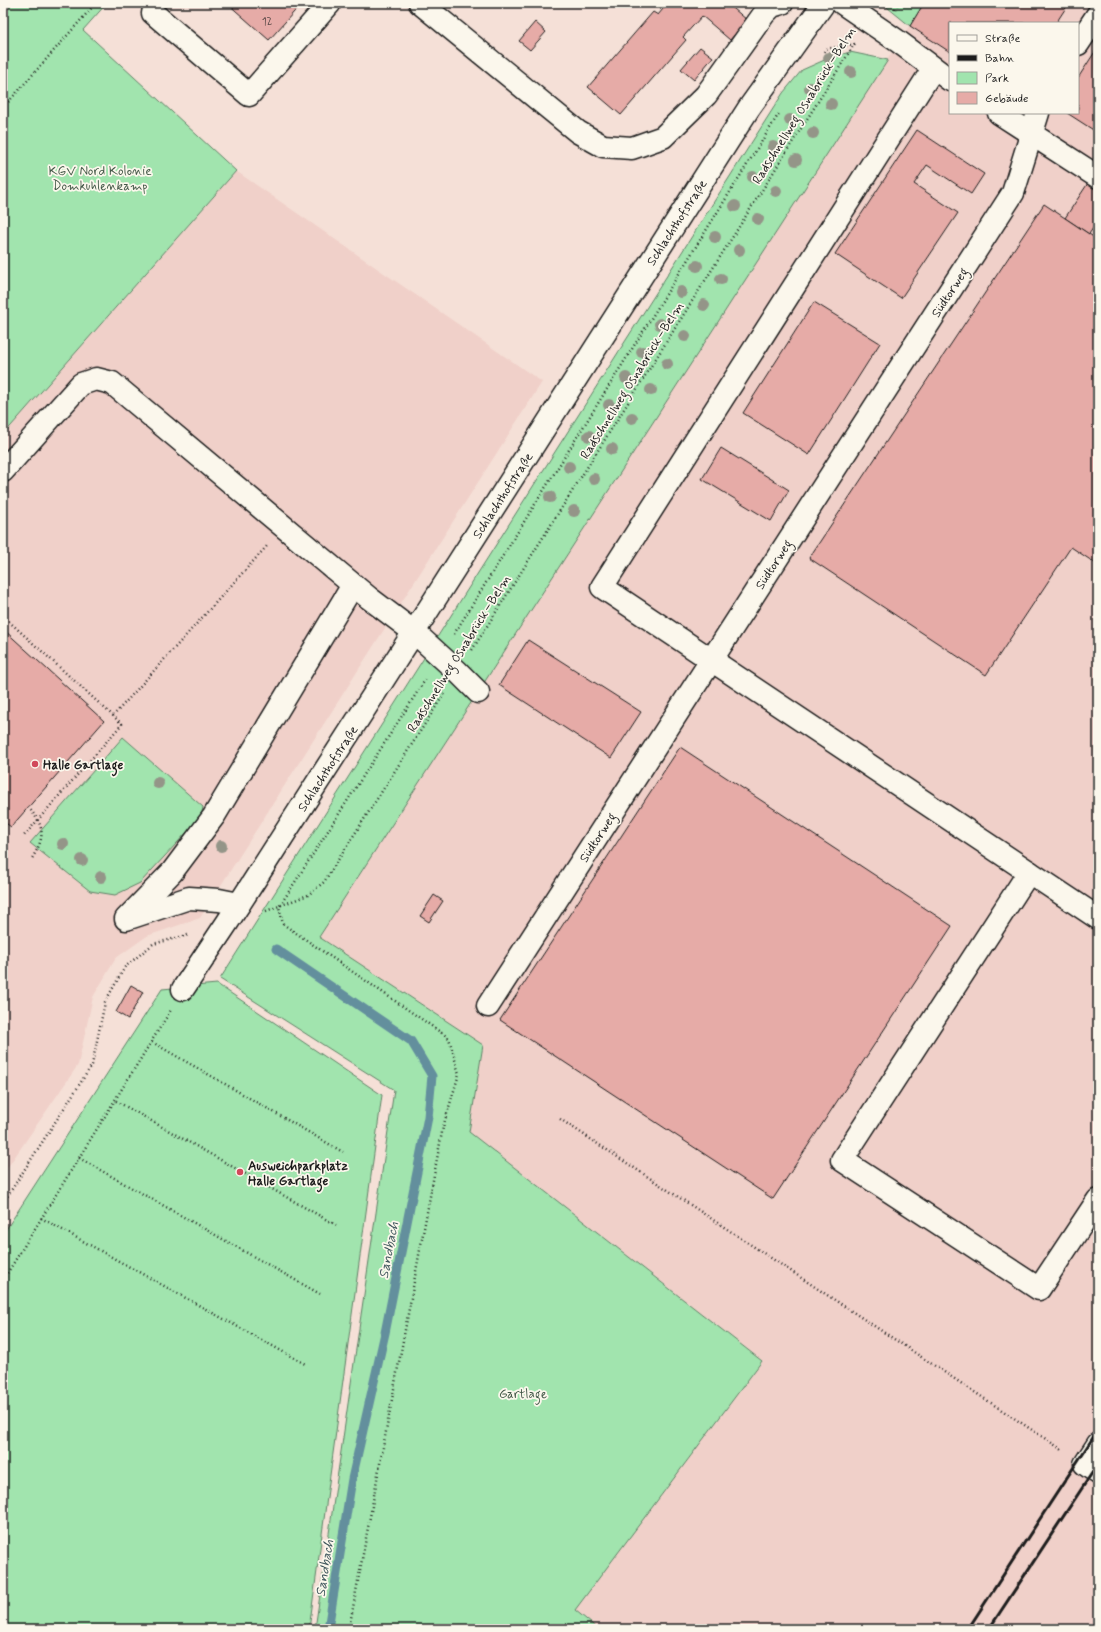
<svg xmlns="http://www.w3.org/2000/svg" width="1101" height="1632" viewBox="0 0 1101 1632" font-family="Mynerve,sans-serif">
<rect width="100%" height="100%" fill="#f5e0d7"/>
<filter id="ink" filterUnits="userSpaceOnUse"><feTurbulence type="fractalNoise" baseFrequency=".025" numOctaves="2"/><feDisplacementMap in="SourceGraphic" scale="8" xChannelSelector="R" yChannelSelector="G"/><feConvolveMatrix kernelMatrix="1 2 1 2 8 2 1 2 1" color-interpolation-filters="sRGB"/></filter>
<g filter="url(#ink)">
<!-- built -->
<g fill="#f0d0c9" fill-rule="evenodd">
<path d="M924,3H1098V1629H598L575,1610L762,1361L469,1132L483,1045L319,937ZM950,23H1078V113H950Z"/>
<polygon points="236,171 542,382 200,918 147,936 116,958 93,997 78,1065 3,1174 3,435"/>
</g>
<!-- green -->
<g fill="#a1e4ae" stroke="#5e8065">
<polygon points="3,3 107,3 83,30 236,171 3,435"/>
<polygon points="882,3 924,3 910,26"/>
<polygon points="850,52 888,60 319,937 483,1045 469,1132 762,1361 575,1610 598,1629 315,1629 394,1090 220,979 783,93 802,70 829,58"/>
<polygon points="123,737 203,807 201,817 140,883 115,895 90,891 30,843"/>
<polygon points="217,984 382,1095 309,1629 3,1629 3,1234 162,989"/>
</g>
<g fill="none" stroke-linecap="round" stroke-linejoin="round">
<!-- stream -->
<polyline stroke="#638f9d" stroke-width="9" points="276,949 411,1041 432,1076 428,1117 385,1333 352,1479 328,1629"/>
</g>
<!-- building -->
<g fill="#e6aba7" stroke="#1c1c1c">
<polygon points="227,3 302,3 269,40"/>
<polygon points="668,3 727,3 747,20 730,40 702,16 683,37 686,40 621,115 588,87 653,12 658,15"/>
<polygon points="924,3 1069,3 1056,23 950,23 950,52 910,26"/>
<polygon points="535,22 546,32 530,50 519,41"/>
<polygon points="700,47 713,57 694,80 681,69"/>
<polygon points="1098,47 1098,133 1067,113 1078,113 1078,78"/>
<polygon points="917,130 984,174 971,194 927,165 914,184 958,213 901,298 835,254"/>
<polygon points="1098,168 1098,221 1089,234 1065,218"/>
<polygon points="1044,204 1098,240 1098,565 1071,547 986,675 809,558"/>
<polygon points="814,302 880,343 809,455 743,413"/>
<polygon points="721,448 789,490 771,521 702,479"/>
<polygon points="3,629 104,721 11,827 3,821"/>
<polygon points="528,640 641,712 611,758 499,685"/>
<polygon points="680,747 952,926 773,1199 500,1020"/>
<polygon points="434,895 443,901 429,922 420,916"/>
<polygon points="131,985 143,992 128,1019 116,1012"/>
</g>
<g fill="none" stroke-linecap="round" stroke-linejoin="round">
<defs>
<g id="minor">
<polyline points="420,3 578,132 603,146 632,148 663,137 706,95 764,14 772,6 782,3"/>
<polyline points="842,3 899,42 950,80"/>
<polyline points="153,13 249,95 330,3"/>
<polyline points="1078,44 1098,14"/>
<polyline points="933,69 602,587 1098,918"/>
<polyline points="999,113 1098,177"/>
<polyline points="3,471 81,384 96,379 112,383 369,598 414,632 458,672 478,692"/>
<polyline points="1029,872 842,1160 1039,1289 1098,1200"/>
<polyline points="129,918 189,898 219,900 239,904"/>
<polyline points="126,919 172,872 214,816 353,585"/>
<polyline points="183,989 227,923 414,632 749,108 824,3"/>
<polyline points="488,1006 1013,193 1038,113"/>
<polyline points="1098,1444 1085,1464 1098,1473"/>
</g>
</defs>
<!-- minor casing -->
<use href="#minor" stroke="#1c1c1c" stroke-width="25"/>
<!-- path -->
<g stroke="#1c1c1c" stroke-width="2.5" stroke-dasharray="1 3" stroke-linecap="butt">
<polyline points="895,9 898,3"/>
<polyline points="824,52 826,49 855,44"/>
<polyline points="3,108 96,3"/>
<polyline points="3,616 122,724 23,837"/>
<polyline points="454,634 780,112"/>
<polyline points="472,650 855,43"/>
<polyline points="113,716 267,546"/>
<polyline points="266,911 308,895 324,882 444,694"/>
<polyline points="152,1042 343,1152"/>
<polyline points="116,1101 336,1225"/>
<polyline points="560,1119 1064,1451"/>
<polyline points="79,1158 320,1294"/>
<polyline points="3,1203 92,1065 105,1002 125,967 153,944 188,935"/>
<polyline points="41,1218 307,1365"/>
<polyline points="3,1280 171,1010"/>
<polyline points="349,1629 443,1127 459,1074 449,1038 283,924 279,907 427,677"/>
</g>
<!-- minor -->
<use href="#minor" stroke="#fbf7ec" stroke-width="22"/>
<!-- rail -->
<g stroke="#1c1c1c" stroke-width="3">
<polyline points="968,1629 1098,1430"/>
<polyline points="989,1629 1098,1464"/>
</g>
<!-- path-bridge -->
<path stroke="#1c1c1c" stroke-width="2.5" stroke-dasharray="1 3" stroke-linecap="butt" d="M28,807C46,827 45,838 31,860"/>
</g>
<!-- trees -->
<g fill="#949588">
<circle cx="829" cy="58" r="6"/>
<circle cx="851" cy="72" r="6"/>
<circle cx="810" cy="88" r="6"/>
<circle cx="831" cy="104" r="6"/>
<circle cx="790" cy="120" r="6"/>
<circle cx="813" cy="133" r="6"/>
<circle cx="773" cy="147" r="6"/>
<circle cx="796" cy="160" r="6"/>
<circle cx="753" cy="177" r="6"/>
<circle cx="776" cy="191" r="6"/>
<circle cx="735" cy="206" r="6"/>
<circle cx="758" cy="219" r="6"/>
<circle cx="715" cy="237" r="6"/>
<circle cx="739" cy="250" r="6"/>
<circle cx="697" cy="266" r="6"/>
<circle cx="721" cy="279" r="6"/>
<circle cx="681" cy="292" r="6"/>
<circle cx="704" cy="305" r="6"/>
<circle cx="660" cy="324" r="6"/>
<circle cx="685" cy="336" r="6"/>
<circle cx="642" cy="352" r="6"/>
<circle cx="667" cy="364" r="6"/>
<circle cx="626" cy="378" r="6"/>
<circle cx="651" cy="390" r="6"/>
<circle cx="609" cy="405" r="6"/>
<circle cx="632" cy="418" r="6"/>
<circle cx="589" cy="436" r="6"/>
<circle cx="612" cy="449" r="6"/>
<circle cx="569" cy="467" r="6"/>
<circle cx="594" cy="479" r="6"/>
<circle cx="550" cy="497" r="6"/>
<circle cx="574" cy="511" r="6"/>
<circle cx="158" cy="783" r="6"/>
<circle cx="63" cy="844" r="6"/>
<circle cx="221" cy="846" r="6"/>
<circle cx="82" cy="860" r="6"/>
<circle cx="101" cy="877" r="6"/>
</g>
</g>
<!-- markers -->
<g fill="#d1495b" stroke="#fbf7ec" stroke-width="1.5">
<circle cx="35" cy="764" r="4"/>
<circle cx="240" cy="1172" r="4"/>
</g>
<g text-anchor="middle" stroke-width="3.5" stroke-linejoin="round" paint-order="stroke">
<!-- number labels -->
<g font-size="11" fill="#4e403f">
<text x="267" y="25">12</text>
</g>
<!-- street labels -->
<g font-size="13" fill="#1c1c1c" stroke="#fbf7ec">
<text transform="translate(803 105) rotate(-58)" y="5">Radschnellweg Osnabrück–Belm</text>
<text transform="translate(676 222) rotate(-57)" y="5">Schlachthofstraße</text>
<text transform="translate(949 292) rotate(-57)" y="5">Südtorweg</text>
<text transform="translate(631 380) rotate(-58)" y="5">Radschnellweg Osnabrück–Belm</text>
<text transform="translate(502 495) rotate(-57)" y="5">Schlachthofstraße</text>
<text transform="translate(773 564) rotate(-57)" y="5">Südtorweg</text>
<text transform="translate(458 653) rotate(-58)" y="5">Radschnellweg Osnabrück–Belm</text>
<text transform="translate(327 768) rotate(-57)" y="5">Schlachthofstraße</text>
<text transform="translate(597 837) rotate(-57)" y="5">Südtorweg</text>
</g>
<!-- park labels -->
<g font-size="13" fill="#445848" stroke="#fbf7ec">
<text x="100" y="175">KGV Nord Kolonie<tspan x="100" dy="15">Domkuhlenkamp</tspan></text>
<text x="523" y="1398">Gartlage</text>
</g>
<!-- poi labels -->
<g font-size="13" font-weight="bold" fill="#1c1c1c" stroke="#fbf7ec" text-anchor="start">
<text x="43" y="769">Halle Gartlage</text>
<text x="248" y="1170">Ausweichparkplatz<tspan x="248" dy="15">Halle Gartlage</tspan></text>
</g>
<!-- water labels -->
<g font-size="14" font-style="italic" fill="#3f565c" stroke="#fbf7ec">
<text transform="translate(388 1250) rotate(-79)" y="5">Sandbach</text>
<text transform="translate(324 1568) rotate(-81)" y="5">Sandbach</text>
</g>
</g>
<!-- margin -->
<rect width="1101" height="1632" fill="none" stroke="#fbf7ec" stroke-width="16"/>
<rect x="8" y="8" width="1085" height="1616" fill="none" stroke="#1c1c1c" stroke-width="1.5" filter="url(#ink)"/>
<!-- legend -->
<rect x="949" y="22" width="130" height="92" fill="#fbf7ec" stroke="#a29f99"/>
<rect x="957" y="35" width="20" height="6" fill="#fbf7ec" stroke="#a29f99"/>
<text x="985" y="42" font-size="12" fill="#1c1c1c">Straße</text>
<rect x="957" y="55" width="20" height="6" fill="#1c1c1c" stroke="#a29f99"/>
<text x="985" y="62" font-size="12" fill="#1c1c1c">Bahn</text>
<rect x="957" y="72" width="20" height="12" fill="#a1e4ae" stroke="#a29f99"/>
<text x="985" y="82" font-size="12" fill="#1c1c1c">Park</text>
<rect x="957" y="92" width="20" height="12" fill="#e6aba7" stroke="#a29f99"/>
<text x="985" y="102" font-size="12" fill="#1c1c1c">Gebäude</text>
</svg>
